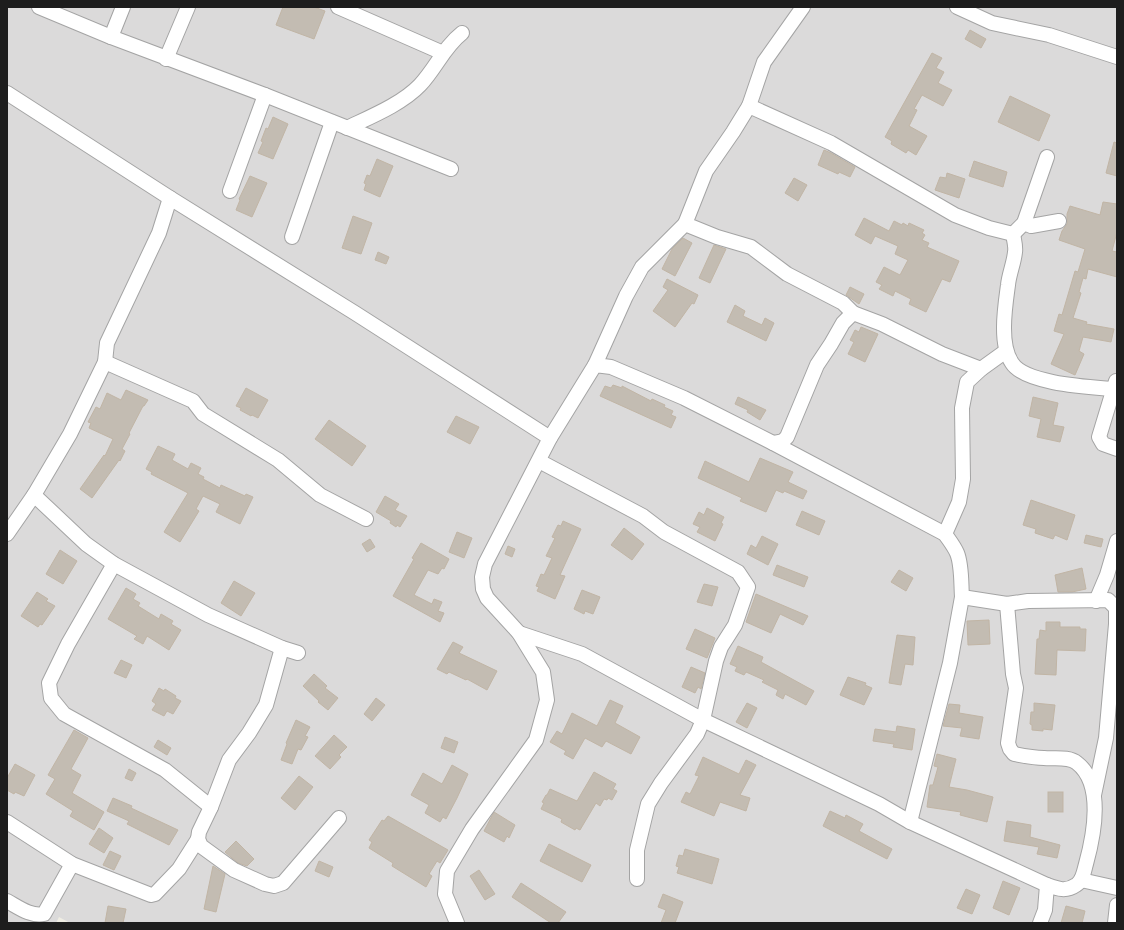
<svg xmlns="http://www.w3.org/2000/svg" width="1124" height="930" viewBox="0 0 1124 930" font-family="Commissioner,sans-serif">
<rect width="100%" height="100%" fill="#efede3"/>
<!-- residential -->
<polygon fill="#dbdada" points="7,7 1117,7 1117,923 70,923 59,917 56,923 7,923"/>
<!-- building -->
<g fill="#c3bcb2" stroke="#c1b5a5">
<polygon points="283,7 314,7 325,11 314,39 276,25"/>
<polygon points="970,30 986,39 981,48 965,39"/>
<polygon points="932,53 942,58 936,68 944,72 938,83 952,90 943,106 922,95 914,109 917,110 909,126 927,136 916,155 908,150 906,153 891,144 892,141 885,137"/>
<polygon points="1010,96 1050,115 1039,141 998,122"/>
<polygon points="273,117 288,124 273,159 258,153 263,142 261,141 266,128 268,129"/>
<polygon points="1114,142 1117,143 1117,176 1106,173"/>
<polygon points="824,150 831,153 855,167 850,177 839,172 838,174 818,165"/>
<polygon points="377,159 393,166 380,197 364,190 366,184 364,183 367,175 370,176"/>
<polygon points="974,161 1007,172 1003,187 969,176"/>
<polygon points="947,173 965,179 959,198 935,190 940,177 946,178"/>
<polygon points="250,176 267,183 252,217 236,210 240,200 239,199"/>
<polygon points="794,178 807,185 798,201 785,193"/>
<polygon points="1103,202 1117,204 1117,232 1112,251 1117,252 1117,277 1088,269 1086,279 1083,278 1079,292 1081,293 1073,318 1087,322 1086,324 1114,329 1111,342 1083,337 1079,351 1084,354 1075,375 1051,364 1064,334 1054,331 1059,314 1062,315 1075,271 1078,272 1085,249 1059,240 1062,231 1067,224 1067,214 1070,206 1100,215"/>
<polygon points="353,216 372,223 361,254 342,248"/>
<polygon points="864,218 889,231 894,221 902,225 903,223 908,226 909,223 924,230 922,233 925,235 922,240 929,243 927,247 959,261 950,282 942,279 926,312 909,304 911,299 895,291 893,296 879,289 882,285 876,282 884,267 900,275 908,260 895,254 898,246 875,236 871,244 855,235"/>
<polygon points="683,238 692,243 675,276 662,269 672,249"/>
<polygon points="714,245 726,249 710,283 699,278"/>
<polygon points="378,252 389,257 386,264 375,260"/>
<polygon points="667,279 698,295 694,304 692,303 675,327 653,311 668,290 663,287"/>
<polygon points="850,287 864,294 859,304 846,295"/>
<polygon points="735,305 745,311 743,316 762,325 765,318 774,323 766,341 727,322"/>
<polygon points="861,327 878,334 865,362 848,354 854,342 850,340 855,330 859,332"/>
<polygon points="613,385 622,388 622,386 651,401 652,399 665,405 664,407 673,411 671,415 676,417 671,428 600,396 605,386 611,388"/>
<polygon points="246,388 268,400 258,418 252,415 251,416 240,410 241,408 236,406"/>
<polygon points="126,390 148,400 144,406 143,406 129,433 130,434 122,449 125,451 120,461 119,460 92,498 80,489 104,455 105,456 113,439 89,428 91,423 88,422 96,407 100,409 107,393 121,400"/>
<polygon points="738,397 766,410 760,420 747,412 748,410 735,404"/>
<polygon points="1033,397 1058,403 1053,425 1064,427 1060,442 1037,437 1041,419 1029,416"/>
<polygon points="456,416 479,427 470,444 447,432"/>
<polygon points="329,420 366,446 352,466 315,439"/>
<polygon points="158,446 175,454 172,460 188,469 191,463 201,468 198,474 204,477 203,479 220,488 221,485 245,496 246,494 253,497 240,524 216,512 220,504 203,496 196,509 199,511 180,542 164,532 188,493 151,474 152,472 146,469"/>
<polygon points="760,458 793,472 788,482 807,491 803,499 784,491 783,493 776,490 766,512 740,501 742,498 698,478 705,461 749,482"/>
<polygon points="385,496 399,504 395,510 407,516 400,527 397,525 396,527 390,523 391,521 376,512"/>
<polygon points="1031,500 1075,515 1067,540 1055,535 1053,539 1035,533 1036,529 1023,525"/>
<polygon points="707,508 724,517 721,523 723,524 715,541 697,532 700,527 693,524 699,512 704,515"/>
<polygon points="802,511 825,521 819,535 796,525"/>
<polygon points="563,521 581,529 560,575 565,576 555,599 537,591 539,587 536,586 541,574 544,575 552,558 546,556 555,538 552,537 558,525 561,526"/>
<polygon points="624,528 644,544 632,560 611,545"/>
<polygon points="457,532 472,538 464,558 449,552"/>
<polygon points="1086,535 1103,539 1101,547 1084,543"/>
<polygon points="762,536 778,544 768,565 747,554 751,545 756,548"/>
<polygon points="370,539 375,547 367,552 362,544"/>
<polygon points="421,543 449,559 444,569 442,568 438,574 428,570 414,595 432,604 434,599 442,602 438,611 444,613 440,622 393,596 414,559 412,558"/>
<polygon points="508,546 515,549 512,557 505,554"/>
<polygon points="60,550 77,561 63,584 46,574"/>
<polygon points="777,565 808,577 804,587 773,575"/>
<polygon points="1082,568 1086,589 1072,592 1058,592 1055,575"/>
<polygon points="899,570 913,578 906,591 891,582"/>
<polygon points="234,581 255,593 241,616 221,603"/>
<polygon points="704,584 718,587 712,606 697,602"/>
<polygon points="126,588 136,594 133,599 140,603 138,606 159,619 161,614 173,621 171,624 181,630 169,650 147,636 143,644 134,639 137,636 108,619"/>
<polygon points="582,590 600,597 593,614 585,611 584,614 574,609"/>
<polygon points="37,592 48,599 46,601 55,606 42,625 40,624 38,627 21,616"/>
<polygon points="756,594 808,616 803,625 780,614 771,633 746,622"/>
<polygon points="989,620 990,644 968,645 967,621"/>
<polygon points="1046,622 1060,622 1060,627 1080,627 1080,629 1086,629 1085,651 1057,650 1056,675 1035,674 1037,639 1039,639 1040,630 1046,631"/>
<polygon points="695,629 715,638 707,658 686,649"/>
<polygon points="897,635 915,637 913,665 905,664 901,685 889,683"/>
<polygon points="453,642 463,647 459,653 497,671 487,690 467,679 466,680 449,672 447,674 437,669"/>
<polygon points="738,646 763,657 761,662 814,691 806,705 785,694 783,699 776,695 778,690 762,682 764,680 746,672 744,675 735,671 737,667 730,664"/>
<polygon points="121,660 132,665 126,678 114,673"/>
<polygon points="691,667 705,673 701,689 698,687 695,693 682,687"/>
<polygon points="314,674 327,686 325,688 338,698 328,710 318,702 319,701 303,686"/>
<polygon points="848,677 866,683 865,685 872,688 864,705 840,695"/>
<polygon points="159,688 164,691 165,689 176,696 175,698 181,701 173,714 167,711 164,716 152,710 156,704 152,701"/>
<polygon points="376,698 385,705 372,721 364,714"/>
<polygon points="610,700 623,706 615,723 640,737 631,754 606,741 602,747 585,738 573,759 564,754 566,751 550,742 557,731 562,734 572,713 597,726"/>
<polygon points="747,703 757,708 747,728 736,722"/>
<polygon points="1034,703 1055,705 1052,730 1043,729 1043,731 1032,730 1032,725 1030,724 1031,712 1034,712"/>
<polygon points="949,704 960,705 959,713 983,717 979,739 960,736 962,728 943,726"/>
<polygon points="296,720 310,727 305,736 308,737 301,750 298,749 292,764 281,760 287,744 286,743"/>
<polygon points="897,726 915,729 912,750 893,747 894,744 873,741 875,729 896,732"/>
<polygon points="74,730 88,738 71,769 81,775 72,793 104,812 94,830 70,816 73,811 46,794 55,779 48,775"/>
<polygon points="334,735 347,747 339,755 341,757 330,769 315,756"/>
<polygon points="445,737 458,742 454,753 441,748"/>
<polygon points="158,740 171,748 167,755 154,747"/>
<polygon points="937,754 956,759 949,787 967,790 993,797 987,822 960,815 961,812 927,807 930,785 933,785 938,767 934,766"/>
<polygon points="703,757 739,774 746,760 756,765 740,795 750,798 746,811 720,802 714,816 681,802 686,792 690,794 699,776 695,775"/>
<polygon points="15,764 35,775 24,796 15,792 14,794 7,790 7,778"/>
<polygon points="452,765 468,774 457,798 446,819 443,817 440,822 425,813 429,805 411,795 423,773 442,784"/>
<polygon points="129,769 136,773 132,781 125,778"/>
<polygon points="594,772 616,784 613,789 617,791 612,800 608,798 607,800 604,799 600,806 596,803 580,830 576,828 575,830 561,822 562,819 541,809 544,803 542,802 546,795 547,795 550,789 577,801"/>
<polygon points="299,776 313,787 295,810 281,798"/>
<rect x="1048" y="792" width="15" height="20"/>
<polygon points="113,798 132,806 131,808 178,830 169,845 127,824 129,821 107,811"/>
<polygon points="830,811 845,818 846,815 863,824 859,831 892,849 887,859 823,826"/>
<polygon points="494,812 515,825 509,838 507,836 504,842 484,831"/>
<polygon points="388,816 448,850 440,863 437,861 429,874 432,876 426,887 392,866 393,863 369,848 372,842 369,840 382,820 384,821"/>
<polygon points="1007,821 1031,825 1030,837 1060,845 1057,858 1037,854 1039,847 1004,841"/>
<polygon points="99,828 113,838 104,853 89,844"/>
<polygon points="236,841 254,859 247,866 238,863 225,852"/>
<polygon points="549,844 591,865 582,882 540,861"/>
<polygon points="685,849 719,859 712,884 677,873 679,867 676,866 679,855 683,856"/>
<polygon points="110,851 121,856 114,870 103,865"/>
<polygon points="319,861 333,867 329,877 315,871"/>
<polygon points="213,866 225,874 216,912 204,909"/>
<polygon points="479,870 495,894 485,900 470,876"/>
<polygon points="1003,881 1020,888 1009,915 993,908"/>
<polygon points="521,883 566,912 558,923 551,923 512,897"/>
<polygon points="966,889 980,895 972,914 957,908"/>
<polygon points="663,894 683,902 675,923 661,923 666,910 658,907"/>
<polygon points="108,906 126,909 123,923 105,923"/>
<polygon points="1066,906 1085,911 1082,923 1061,923"/>
</g>
<g fill="none" stroke-linecap="round" stroke-linejoin="round">
<defs>
<g id="minor">
<polyline points="39,7 111,37 265,95 451,169"/>
<polyline points="338,7 443,53"/>
<polyline points="803,7 764,62 749,106 831,143 955,215 989,228 1013,234 1024,223 1047,157"/>
<polyline points="957,7 992,23 1049,35 1117,57"/>
<polyline points="111,37 123,7"/>
<polyline points="166,59 188,7"/>
<polyline points="7,93 170,198 355,313 550,438"/>
<polyline points="749,106 733,132 706,171 685,224 717,237 751,247 787,274 843,303 853,313"/>
<path d="M347,128C370,117 402,104 420,85C436,68 444,47 462,33"/>
<polyline points="230,191 265,95"/>
<polyline points="1024,223 1031,226 1059,221"/>
<path d="M1013,234C1014,240 1016,247 1015,252C1014,263 1009,274 1008,285C1005,307 999,344 1012,363C1025,384 1090,387 1113,389"/>
<polyline points="292,237 332,122"/>
<polyline points="105,362 193,401 203,414 278,460 320,495 366,519"/>
<polyline points="595,365 626,296 642,267 685,224"/>
<polyline points="1116,381 1099,437 1103,444 1117,449"/>
<polyline points="773,443 783,441 787,437 817,365 831,344 843,323 853,313 882,324 942,354 981,369"/>
<polyline points="539,461 643,516 664,532 738,572 748,587 735,625 721,647 716,661 703,720 697,734 661,783 648,804 637,850 637,879"/>
<polyline points="34,495 86,544 114,564 208,615 282,648 298,653"/>
<polyline points="7,534 34,495 70,434 105,362 107,343 159,233 170,198"/>
<polyline points="945,534 959,502 963,479 962,408 967,382 981,369 1006,351"/>
<polyline points="114,564 68,644 49,683 51,698 64,714 165,770 211,807"/>
<polyline points="1096,601 1107,575 1117,541"/>
<path d="M1007,604L1013,674L1016,688L1008,743L1010,749L1014,754C1024,756 1034,758 1044,758C1054,759 1069,756 1077,763C1104,784 1094,835 1086,864C1084,871 1083,881 1076,885C1066,892 1058,889 1047,885L1045,910L1040,923"/>
<polyline points="519,633 582,654 703,720 879,804 910,822 1047,885"/>
<polyline points="282,648 266,705 249,733 229,760 211,807 199,832 198,839 201,846 234,870 265,884 274,886 283,883 339,818"/>
<polyline points="7,822 72,864 151,895 155,894 179,869 198,839"/>
<polyline points="910,822 950,663 962,597"/>
<polyline points="1081,880 1117,888"/>
<path d="M7,901C18,907 31,917 44,914L72,864"/>
<path d="M457,923L445,894L447,871L472,829L536,740L547,700L543,672L519,633L487,598L483,589L482,577L485,564L550,438L595,365L611,367L684,398L773,443L945,534C949,540 954,546 957,553C962,565 961,583 962,597L1007,604L1028,601L1108,600L1116,608V624L1106,738L1094,795"/>
<polyline points="1115,923 1117,905"/>
</g>
</defs>
<!-- minor casing -->
<use href="#minor" stroke="#a4a4a4" stroke-width="16"/>
<!-- minor -->
<use href="#minor" stroke="#fff" stroke-width="14"/>
</g>
<!-- border -->
<rect width="1124" height="930" fill="none" stroke="#1d1d1d" stroke-width="16"/>
</svg>
